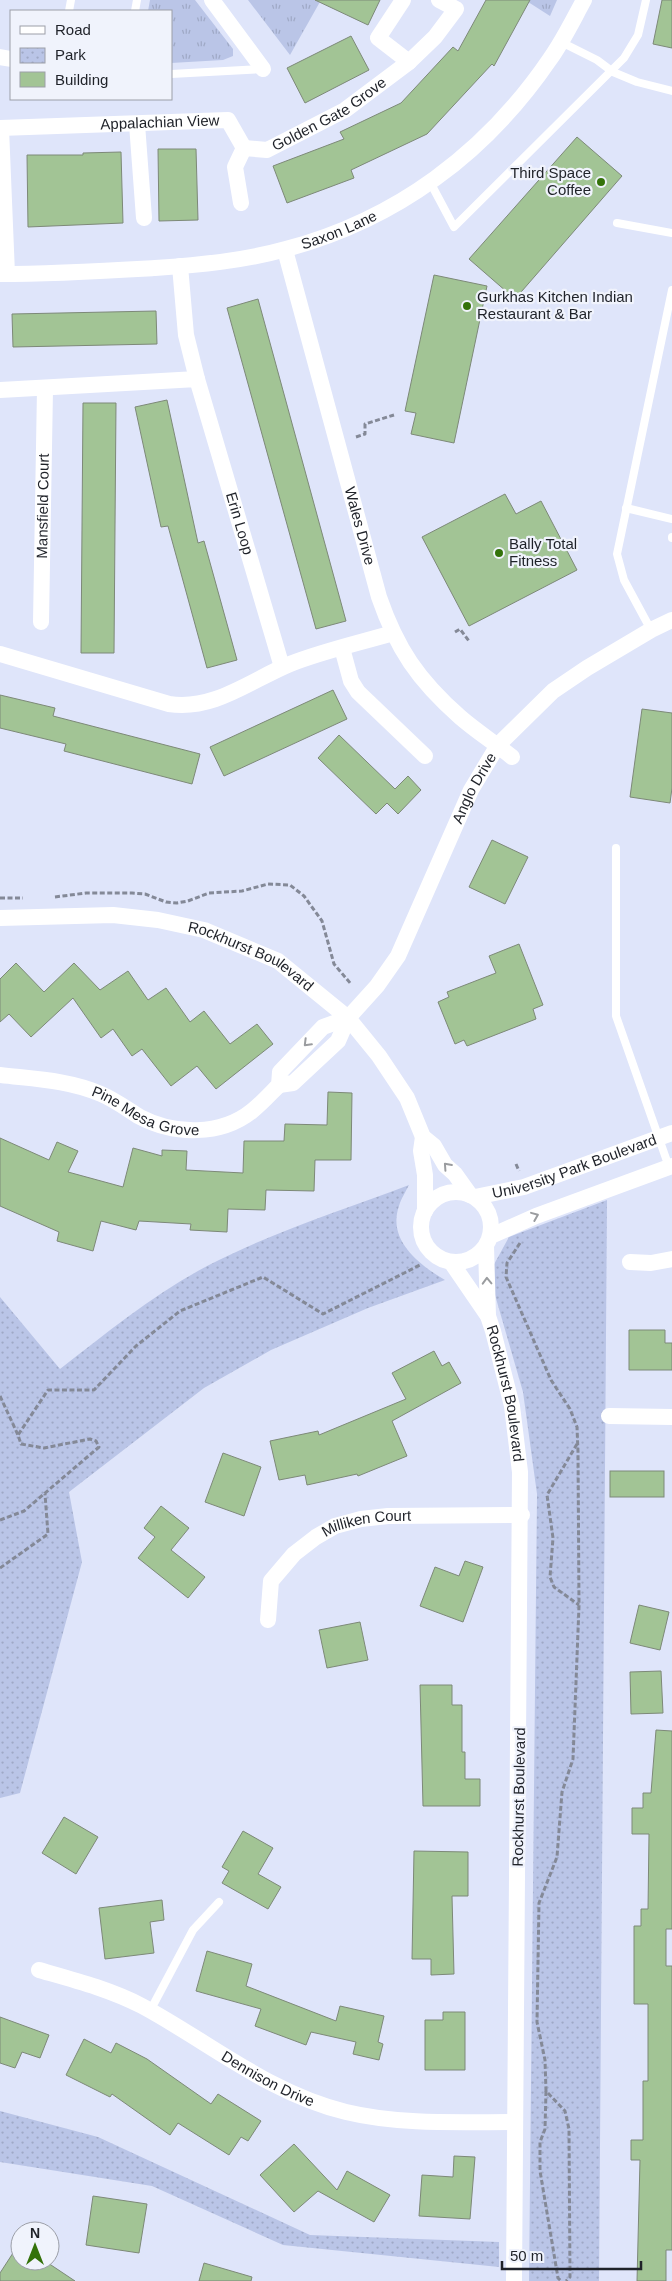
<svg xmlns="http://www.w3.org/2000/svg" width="672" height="2281" viewBox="0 0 672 2281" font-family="Helvetica,sans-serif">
<defs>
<pattern id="grass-tufts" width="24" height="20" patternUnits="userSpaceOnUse" patternTransform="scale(1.25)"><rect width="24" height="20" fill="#bac5e7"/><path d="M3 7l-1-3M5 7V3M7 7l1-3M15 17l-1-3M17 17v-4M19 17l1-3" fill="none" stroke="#9fa9c6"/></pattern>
<pattern id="park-dots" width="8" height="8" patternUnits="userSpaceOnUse" patternTransform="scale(1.25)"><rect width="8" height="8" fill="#bac5e7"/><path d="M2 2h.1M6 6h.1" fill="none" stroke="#9fa9c6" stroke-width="1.8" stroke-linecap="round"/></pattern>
</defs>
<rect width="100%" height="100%" fill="#dfe5fa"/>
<!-- grass -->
<g fill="url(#grass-tufts)">
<polygon points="150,0 195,0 233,49 233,56 223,60 171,63 171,11 148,11"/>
<polygon points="248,0 321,0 290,55"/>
<polygon points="525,0 557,0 550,16"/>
</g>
<!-- park -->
<g fill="url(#park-dots)">
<path d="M409,1185C406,1191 401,1199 399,1206C387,1240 419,1265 445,1280L368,1308L271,1350L204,1388L69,1492L82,1562L20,1793L0,1798V1297L60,1369C108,1332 155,1293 209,1265C273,1232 343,1210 409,1185Z"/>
<polygon points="607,1200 599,2281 529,2281 537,1494 523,1392 493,1288 492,1268 509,1237"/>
<polygon points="0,2111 98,2137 310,2235 499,2242 499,2267 283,2245 152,2186 0,2162"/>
</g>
<!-- building -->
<g fill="#a2c495" stroke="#7d8978">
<polygon points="315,0 380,0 368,25"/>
<polygon points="486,0 530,0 494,66 492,64 427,134 351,170 354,178 287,203 273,166 344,139 340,132 401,103 453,47 458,51"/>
<polygon points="662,0 672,0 672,48 653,44"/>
<polygon points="351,36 369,70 305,103 287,68"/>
<polygon points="577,137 622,176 515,299 469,259"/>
<polygon points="158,149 196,149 198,220 159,221"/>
<polygon points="121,152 123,223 28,227 27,155 83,155 83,153"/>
<polygon points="434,275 487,286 454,443 411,434 416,413 405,411"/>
<polygon points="258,299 346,621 316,629 227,308"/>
<polygon points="156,311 157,344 13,347 12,314"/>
<polygon points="167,400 198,543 204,541 237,660 207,668 168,526 161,527 135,407"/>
<polygon points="83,403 116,403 114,653 81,653"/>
<polygon points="505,494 516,514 541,501 577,570 469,626 422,537"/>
<polygon points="333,690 347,719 224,776 210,747"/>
<polygon points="0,695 55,708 53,716 200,754 192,784 64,751 66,744 0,728"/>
<polygon points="642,709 672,713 672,788 670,803 630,797"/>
<polygon points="339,735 395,789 408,776 421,790 398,814 387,803 376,814 318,758"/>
<polygon points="492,840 528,857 505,904 469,887"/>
<polygon points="519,944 543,1005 533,1009 536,1019 467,1046 464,1040 455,1044 438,1002 449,997 447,992 496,973 489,956"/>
<polygon points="16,963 44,992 74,963 100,990 128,971 148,1000 166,988 190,1022 204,1011 230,1044 257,1024 273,1044 216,1089 197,1066 171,1086 142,1049 132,1056 113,1029 101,1038 73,998 31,1037 9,1014 0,1022 0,979"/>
<polygon points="328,1092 352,1093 351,1160 315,1160 314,1191 266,1190 265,1210 228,1209 227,1232 190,1230 191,1224 139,1221 136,1230 101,1221 93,1251 57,1241 59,1232 0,1206 0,1138 49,1160 57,1142 78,1151 68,1172 123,1187 133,1148 162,1156 162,1150 187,1151 186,1170 243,1173 244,1141 284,1141 285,1124 327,1125"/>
<polygon points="629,1330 665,1330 665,1343 672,1343 672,1370 629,1370"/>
<polygon points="434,1351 442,1366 449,1362 461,1383 392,1421 407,1456 358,1476 357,1474 307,1485 305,1475 279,1480 270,1441 318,1431 319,1435 406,1399 392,1373"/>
<polygon points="223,1453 261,1467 244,1516 205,1502"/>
<rect x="610" y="1471" width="54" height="26"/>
<polygon points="161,1506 189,1528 171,1550 205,1577 188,1598 138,1558 155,1537 144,1528"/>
<polygon points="465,1561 483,1567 463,1622 420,1606 435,1567 459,1576"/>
<polygon points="639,1605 669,1612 660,1650 630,1643"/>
<polygon points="360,1622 368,1660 327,1668 319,1630"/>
<polygon points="661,1671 663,1713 631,1714 630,1672"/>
<polygon points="420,1685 452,1685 452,1705 462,1705 462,1752 465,1752 465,1779 480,1779 480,1806 423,1806"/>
<polygon points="656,1730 672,1731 672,1929 666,1929 666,1966 672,1966 672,2250 666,2250 666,2281 637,2281 640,2160 631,2160 631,2140 643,2140 643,2081 648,2081 648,2004 634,2004 634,1926 641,1926 641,1909 648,1909 649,1834 632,1834 632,1808 643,1808 643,1793 651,1793"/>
<polygon points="64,1817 98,1837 76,1874 42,1853"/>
<polygon points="243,1831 273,1848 258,1874 281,1887 268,1909 222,1883 229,1871 222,1867"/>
<polygon points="414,1851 468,1852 468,1896 452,1896 454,1974 431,1975 431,1959 412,1959"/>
<polygon points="162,1900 164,1920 150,1922 154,1953 105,1959 99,1908"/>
<polygon points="207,1951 252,1964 246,1986 336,2021 340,2006 384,2016 378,2042 383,2044 379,2060 353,2054 356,2042 311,2032 306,2045 255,2026 261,2009 196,1991"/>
<polygon points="443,2012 465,2012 465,2070 425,2070 425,2020 443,2020"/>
<polygon points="0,2017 49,2035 40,2058 22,2052 15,2068 0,2063"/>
<polygon points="84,2039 111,2053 116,2043 147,2059 211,2104 218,2094 261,2121 248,2141 241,2137 229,2155 178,2123 170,2135 112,2094 110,2097 66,2075"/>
<polygon points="294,2144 337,2190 347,2171 390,2195 374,2222 318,2191 294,2212 260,2175"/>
<polygon points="454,2156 475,2157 470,2219 419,2216 422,2175 453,2177"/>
<polygon points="93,2196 147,2204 139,2253 86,2245"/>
<polygon points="13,2253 20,2258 20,2261 25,2261 38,2269 45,2261 75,2281 0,2281 0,2273"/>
<polygon points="204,2263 252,2277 251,2281 199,2281"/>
</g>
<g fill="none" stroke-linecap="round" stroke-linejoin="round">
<!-- path -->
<g stroke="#848997" stroke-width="3" stroke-dasharray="5 2.5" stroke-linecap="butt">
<polyline points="356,437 365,434 365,424 394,415"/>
<polyline points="455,632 460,629 469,641"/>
<polyline points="55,897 86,893 132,893 145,894 166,902 177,903 188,901 209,893 242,891 268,884 290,885 304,896 322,921 334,964 351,984"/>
<polyline points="0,898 23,898"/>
<polyline points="516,1164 519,1171"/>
<polyline points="520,1243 507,1263 506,1277 551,1380 570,1409 577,1427 578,1452 579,1606 573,1759 562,1792 557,1857 539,1903 537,2022 545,2060 546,2091 565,2111 569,2129 570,2277 566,2281"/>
<polyline points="0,1396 18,1435"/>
<polyline points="577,1444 547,1495 553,1538 550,1577 554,1587 579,1605"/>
<polyline points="0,1520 24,1511 99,1447 96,1441 90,1439 44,1448 21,1444 18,1435 48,1390 94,1390 136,1346 180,1311 263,1277 323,1314 420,1265"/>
<polyline points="0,1568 48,1534 45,1494"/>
<polyline points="546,2091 545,2129 540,2142 540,2171 558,2278 561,2281"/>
</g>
<!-- lane -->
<g stroke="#fff" stroke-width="8">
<polyline points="69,11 71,0"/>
<polyline points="135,11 137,0"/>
<polyline points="561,42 597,60 613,72 637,82 672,91"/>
<polyline points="171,74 263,69"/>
<polyline points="430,182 454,227 624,58 638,35 646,0"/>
<polyline points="617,223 672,233"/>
<polyline points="626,508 672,519"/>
<polyline points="672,537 672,538"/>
<polyline points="651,630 624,580 617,554 672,290"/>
<polyline points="616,848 616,1016 669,1167"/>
<polyline points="150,2011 193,1930 219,1902"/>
</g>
<!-- street -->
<g stroke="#fff" stroke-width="16">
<polyline points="212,0 263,69"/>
<polyline points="403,0 378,38 409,62"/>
<polyline points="0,57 11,59"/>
<polyline points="137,124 144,218"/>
<path id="s1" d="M0,128L228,120L244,148L235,167L241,203"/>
<polyline points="1,128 7,274"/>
<path id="s2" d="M244,148L267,150L345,110L409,62L435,37L456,9L439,0"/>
<path id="s3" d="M285,250L379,597C397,649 418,680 460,717C476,731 495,743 512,757"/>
<polyline points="180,266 186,335 197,379"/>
<path id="s4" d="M0,274C52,274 103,271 155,268C199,265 243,261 286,249C396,220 486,153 550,59C563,41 573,20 584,0"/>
<path id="s5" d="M0,390L197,379L282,667"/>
<path id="s6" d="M41,622L45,389"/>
<polyline points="342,648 351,681 358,692 425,756"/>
<path d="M0,654L169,704C214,711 251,680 290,664C323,651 359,643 393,633"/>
<path id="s7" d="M0,918L113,915L158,920L204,930L278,961L348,1018L379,1056L407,1098L423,1137L434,1146L445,1165L455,1174L470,1195"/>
<path id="s8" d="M0,1075C34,1079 69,1080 101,1094C115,1100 127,1109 140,1117C174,1135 221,1136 252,1111C262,1103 270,1094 279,1085L280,1072L323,1027L348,1018"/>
<path id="s9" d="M279,1085L293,1083L338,1041L348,1018L377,986L398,956L471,790L498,745L553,691L587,668L651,630L672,620"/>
<polyline points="423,1137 421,1151 425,1175 425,1211"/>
<circle cx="456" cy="1227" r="35"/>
<path id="s10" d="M475,1197L524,1187L672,1133"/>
<polyline points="491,1236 536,1216 672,1166"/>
<polyline points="486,1246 488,1316"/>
<path id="s11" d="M451,1262L488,1316L493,1331L512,1406L520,1472L514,2281"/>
<polyline points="630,1262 651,1263 672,1259"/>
<polyline points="609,1416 672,1417"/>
<path id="s12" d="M268,1620L271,1581L294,1554L316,1537L335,1526L361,1519L388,1516L522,1515"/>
<path id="s13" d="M39,1970C74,1980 109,1989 142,2006C209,2042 270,2094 346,2112C400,2125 459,2122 515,2122"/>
</g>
</g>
<!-- one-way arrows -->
<defs><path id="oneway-chevron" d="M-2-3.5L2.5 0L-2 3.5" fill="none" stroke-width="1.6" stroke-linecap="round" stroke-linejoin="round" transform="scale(1.25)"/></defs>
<g stroke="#9a9c9f">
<use href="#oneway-chevron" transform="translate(307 1043) rotate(135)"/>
<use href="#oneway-chevron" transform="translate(447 1166) rotate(-132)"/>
<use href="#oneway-chevron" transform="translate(535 1216) rotate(-22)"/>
<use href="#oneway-chevron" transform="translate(487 1281) rotate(-92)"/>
</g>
<!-- markers -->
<g fill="#34720a" stroke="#f0f3fc" stroke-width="2">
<circle cx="601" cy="182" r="5"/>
<circle cx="467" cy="306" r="5"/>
<circle cx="499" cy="553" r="5"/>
</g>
<g text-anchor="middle" stroke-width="4.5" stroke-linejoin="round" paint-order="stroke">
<!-- street labels -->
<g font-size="15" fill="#1f2229" stroke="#f0f3fc">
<text dy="5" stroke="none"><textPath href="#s2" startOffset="95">Golden Gate Grove</textPath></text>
<text dy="5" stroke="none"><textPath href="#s1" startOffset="160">Appalachian View</textPath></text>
<text dy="5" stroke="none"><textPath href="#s4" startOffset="344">Saxon Lane</textPath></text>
<text dy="5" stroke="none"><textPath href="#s6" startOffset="116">Mansfield Court</textPath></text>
<text dy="5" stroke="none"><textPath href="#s5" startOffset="348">Erin Loop</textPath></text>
<text dy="5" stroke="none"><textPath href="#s3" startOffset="286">Wales Drive</textPath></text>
<text dy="5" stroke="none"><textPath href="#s9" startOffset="365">Anglo Drive</textPath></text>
<text dy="5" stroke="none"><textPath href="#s7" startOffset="259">Rockhurst Boulevard</textPath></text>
<text dy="5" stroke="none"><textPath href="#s8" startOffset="152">Pine Mesa Grove</textPath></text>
<text dy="5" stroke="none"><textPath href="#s10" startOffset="104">University Park Boulevard</textPath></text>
<text dy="5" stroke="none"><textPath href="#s11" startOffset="145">Rockhurst Boulevard</textPath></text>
<text dy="5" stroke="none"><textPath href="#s12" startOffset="156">Milliken Court</textPath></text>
<text transform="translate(519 1797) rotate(-89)" y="5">Rockhurst Boulevard</text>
<text dy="5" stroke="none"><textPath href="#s13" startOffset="255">Dennison Drive</textPath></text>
</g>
<!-- poi labels -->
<g font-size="15" fill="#1f2229" stroke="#f0f3fc" text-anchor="start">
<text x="591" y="178" text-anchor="end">Third Space<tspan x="591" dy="17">Coffee</tspan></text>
<text x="477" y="302">Gurkhas Kitchen Indian<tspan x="477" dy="17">Restaurant &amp; Bar</tspan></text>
<text x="509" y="549">Bally Total<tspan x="509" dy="17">Fitness</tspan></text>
</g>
</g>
<!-- legend -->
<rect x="10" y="10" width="162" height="90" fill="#f0f3fc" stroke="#9c9fa8"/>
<rect x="20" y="26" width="25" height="8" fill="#ffffff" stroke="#9c9fa8"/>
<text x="55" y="35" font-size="15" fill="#1f2229">Road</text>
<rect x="20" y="48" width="25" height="15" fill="url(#park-dots)" stroke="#9c9fa8"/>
<text x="55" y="60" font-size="15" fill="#1f2229">Park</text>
<rect x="20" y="72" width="25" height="15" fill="#a2c495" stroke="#9c9fa8"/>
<text x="55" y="85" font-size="15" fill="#1f2229">Building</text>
<!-- north arrow -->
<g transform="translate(35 2246)"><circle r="24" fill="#f0f3fc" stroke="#9c9fa8"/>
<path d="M0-4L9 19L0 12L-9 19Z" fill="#34720a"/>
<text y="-8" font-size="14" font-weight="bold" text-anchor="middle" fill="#1f2229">N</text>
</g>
<!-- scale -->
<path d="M502 2261v8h139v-8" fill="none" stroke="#1f2229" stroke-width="2.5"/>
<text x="510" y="2261" font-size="15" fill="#1f2229" stroke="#f0f3fc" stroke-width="4" paint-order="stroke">50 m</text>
</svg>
